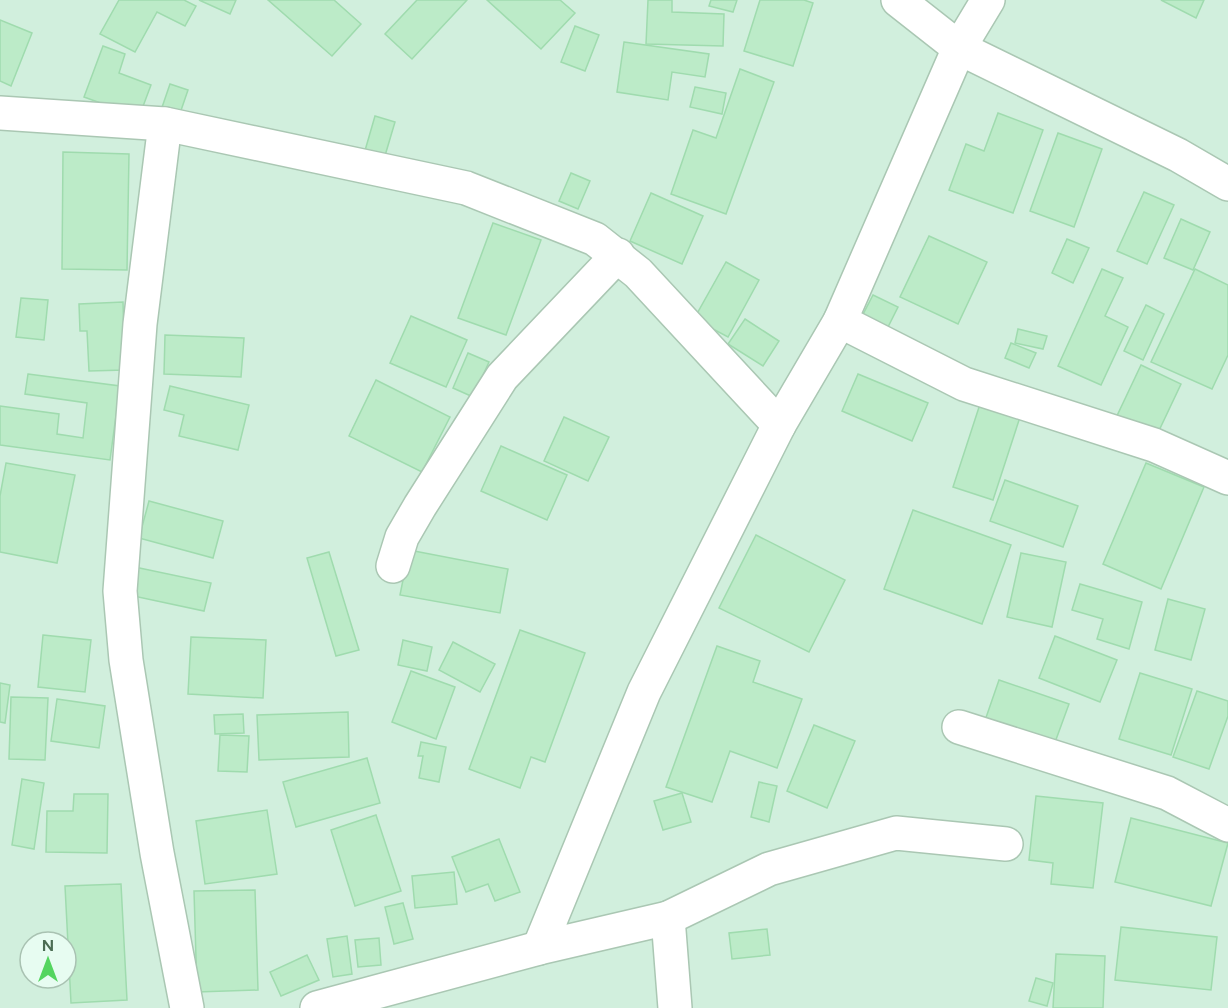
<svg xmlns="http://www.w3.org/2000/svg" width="1228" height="1008" viewBox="0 0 1228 1008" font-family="Figtree,sans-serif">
<rect width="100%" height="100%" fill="#e1f9ec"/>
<!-- residential -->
<path fill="#d1efdd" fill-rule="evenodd" d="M0,0H1228V1008H0ZM30,942H66V978H30Z"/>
<!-- building -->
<g fill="#bcebc8" stroke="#9fdbae" stroke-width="1.5">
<polygon points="119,0 184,0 196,6 185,26 157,12 135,52 100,34"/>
<polygon points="199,0 236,0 230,14"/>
<polygon points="268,0 334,0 361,24 332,56"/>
<polygon points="417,0 467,0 412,59 385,34"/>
<polygon points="487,0 560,0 575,13 541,49"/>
<polygon points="648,0 672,0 672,12 724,14 723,46 646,44"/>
<polygon points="711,0 737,0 733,12 709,6"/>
<polygon points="760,0 804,0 813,3 793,66 744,51"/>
<polygon points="1161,0 1204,0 1196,18"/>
<polygon points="0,20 32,33 11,86 0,81"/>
<polygon points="575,26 599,35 585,71 561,62"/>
<polygon points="624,42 709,54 705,77 672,72 668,100 617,92"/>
<polygon points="103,46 125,54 119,73 151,85 139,117 84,97"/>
<polygon points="740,69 774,82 726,214 671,194 693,130 716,138"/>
<polygon points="170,84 188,90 176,125 158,119"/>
<polygon points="695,87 726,93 722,114 690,107"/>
<polygon points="998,113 1043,130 1013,213 949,190 966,144 984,151"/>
<polygon points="375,116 395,122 384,159 364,154"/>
<polygon points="1058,133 1102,149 1074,227 1030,211"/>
<polygon points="63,152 129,154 127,270 62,269"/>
<polygon points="571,173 590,181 578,209 559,201"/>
<polygon points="1144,192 1174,205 1147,264 1117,251"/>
<polygon points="651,193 703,216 682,264 630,241"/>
<polygon points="1181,219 1210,232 1193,270 1164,258"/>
<polygon points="493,223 541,240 506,335 458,318"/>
<polygon points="929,236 987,262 958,324 900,297"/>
<polygon points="1067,239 1089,248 1073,283 1052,273"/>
<polygon points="726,262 759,280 728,337 694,319"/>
<polygon points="1102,269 1123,278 1105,316 1128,327 1101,385 1058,366"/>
<polygon points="1195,269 1228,285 1228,355 1212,389 1151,362"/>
<polygon points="873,295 898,307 881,341 856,328"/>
<polygon points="21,298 48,300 44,340 16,337"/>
<polygon points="123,302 125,370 89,371 87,331 80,331 79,304"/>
<polygon points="1146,305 1164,314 1143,360 1124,351"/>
<polygon points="411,316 467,340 446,387 390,363"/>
<polygon points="745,319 779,341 763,366 728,344"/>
<polygon points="1018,329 1047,336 1043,349 1015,343"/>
<polygon points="165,335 244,338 241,377 164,374"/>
<polygon points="1011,343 1036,353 1029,368 1005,358"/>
<polygon points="468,353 489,362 473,397 453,388"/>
<polygon points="1141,365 1181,384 1155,439 1115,420"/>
<polygon points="28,374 120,386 110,460 0,445 0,406 59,414 57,434 83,438 87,403 25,394"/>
<polygon points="858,374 928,403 912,441 842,411"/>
<polygon points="376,380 450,417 422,472 349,436"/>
<polygon points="170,386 249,405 238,450 179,436 184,415 164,410"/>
<polygon points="982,398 1022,411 993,500 953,487"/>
<polygon points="564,417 609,437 588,481 544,461"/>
<polygon points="501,446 567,475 547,520 481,491"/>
<polygon points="6,463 75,475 57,563 0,552 0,496"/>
<polygon points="1146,463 1204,487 1161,589 1103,564"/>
<polygon points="1005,480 1078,506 1063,547 990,521"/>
<polygon points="149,501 223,521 213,558 139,538"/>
<polygon points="913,510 1011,545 982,624 884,589"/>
<polygon points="756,535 845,580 809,652 719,608"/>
<polygon points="409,550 508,569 500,613 400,595"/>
<polygon points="329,552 359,650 336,656 307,558"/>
<polygon points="1021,553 1066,562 1052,627 1007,617"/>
<polygon points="130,566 211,583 204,611 124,594"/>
<polygon points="1080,584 1142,602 1129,649 1097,639 1103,619 1072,610"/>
<polygon points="1168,599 1205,609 1191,660 1155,650"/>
<polygon points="520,630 585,653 545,762 531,757 520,788 469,769"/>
<polygon points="43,635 91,640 85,692 38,687"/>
<polygon points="1055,636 1117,660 1100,702 1039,678"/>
<polygon points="191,637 266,640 263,698 188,694"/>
<polygon points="403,640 432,647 427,671 398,665"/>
<polygon points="453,642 495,664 480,692 439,670"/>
<polygon points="717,646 760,661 753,682 802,699 777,768 730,751 712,802 666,787"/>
<polygon points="411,671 455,687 436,739 392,722"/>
<polygon points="1140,673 1192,689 1171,755 1119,739"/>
<polygon points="999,680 1069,704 1050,756 981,732"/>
<polygon points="0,683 10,685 5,723 0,722"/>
<polygon points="1197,691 1228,701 1228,716 1209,769 1173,757"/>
<polygon points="11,697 48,698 45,760 9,759"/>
<polygon points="57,699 105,706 99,748 51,741"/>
<polygon points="348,712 349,757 259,760 257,715"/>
<polygon points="243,714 244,733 215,734 214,715"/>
<polygon points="814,725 855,741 827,808 787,791"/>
<polygon points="220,735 249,736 247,772 218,771"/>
<polygon points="421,742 446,747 439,782 419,778 423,756 418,756"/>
<polygon points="367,758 380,803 296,827 283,782"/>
<polygon points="22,779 44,783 34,849 12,845"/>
<polygon points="759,782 777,786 769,822 751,817"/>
<polygon points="682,793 691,822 663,830 654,801"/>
<polygon points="74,794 108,794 107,853 46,852 47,811 73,811"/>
<polygon points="1036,796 1103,803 1093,888 1051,884 1053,863 1029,860"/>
<polygon points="267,810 277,874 205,884 196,821"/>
<polygon points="376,815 401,891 355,906 331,830"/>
<polygon points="1131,818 1228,843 1211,906 1115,882"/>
<polygon points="499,839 520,892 495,901 488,884 466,892 452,857"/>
<polygon points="454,872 457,904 415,908 412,876"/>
<polygon points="121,884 127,1000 71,1003 65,886"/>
<polygon points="255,890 258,990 197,992 194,891"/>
<polygon points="403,903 413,939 394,944 385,907"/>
<polygon points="1121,927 1217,937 1211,990 1115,980"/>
<polygon points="767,929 770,955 732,959 729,933"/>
<polygon points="347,936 352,974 333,977 327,939"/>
<polygon points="379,938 381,965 358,967 355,940"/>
<polygon points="1056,954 1105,956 1103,1008 1053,1008"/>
<polygon points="307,955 319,980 281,996 270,972"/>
<polygon points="1036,978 1053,983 1047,1006 1029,1001"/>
</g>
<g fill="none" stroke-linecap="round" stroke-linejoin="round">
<defs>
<g id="minor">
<polyline points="898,0 959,48 988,0"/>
<polyline points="0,113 165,124 466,188 595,239 638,273 779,425"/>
<polyline points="165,124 140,324 120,591 126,660 157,853 187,1008"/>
<polyline points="840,321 964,384 1154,445 1228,478"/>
<polyline points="393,566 402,537 420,506 502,377 618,255"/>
<polyline points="959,727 1167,793 1228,825"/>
<polyline points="1006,844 896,833 769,869 668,918 539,948 644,692 779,425 840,321 959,48 1178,155 1228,184"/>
<polyline points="668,918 675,1008"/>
<polyline points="317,1008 539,948"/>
</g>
</defs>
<!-- minor casing -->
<use href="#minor" stroke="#aac7b3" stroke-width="36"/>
<!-- minor -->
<use href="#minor" stroke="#fff" stroke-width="33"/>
</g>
<!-- north arrow -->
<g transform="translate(48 960)"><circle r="28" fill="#e7fcf1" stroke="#a9c2b2" stroke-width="1.5"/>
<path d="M0-4.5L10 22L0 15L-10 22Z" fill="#54d55f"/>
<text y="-9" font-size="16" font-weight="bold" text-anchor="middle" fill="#4b6c53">N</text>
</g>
</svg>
